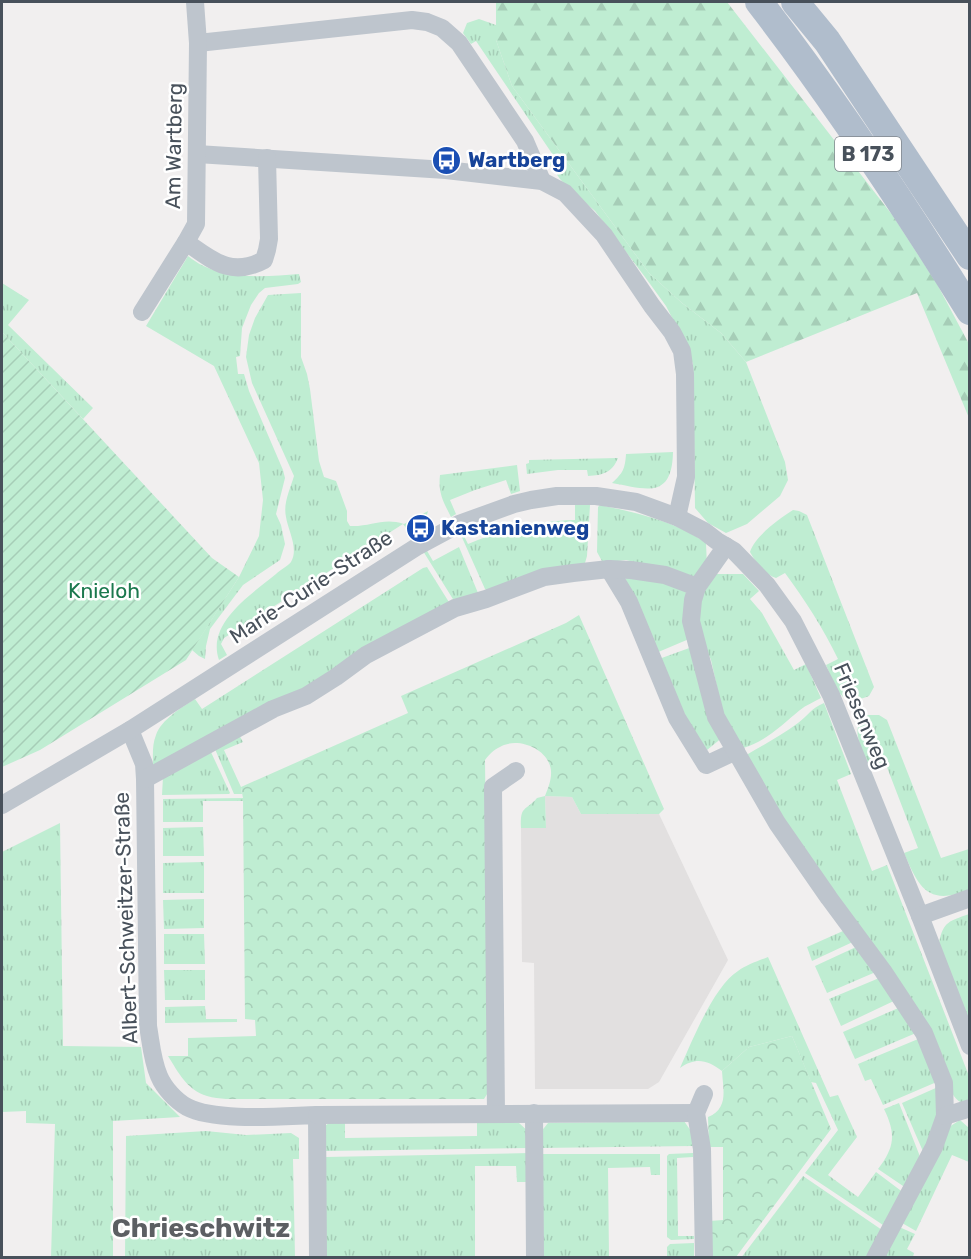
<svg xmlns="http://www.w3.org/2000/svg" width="971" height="1259" viewBox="0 0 971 1259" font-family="Rubik,sans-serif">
<defs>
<pattern id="grass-tufts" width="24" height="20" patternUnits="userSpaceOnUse" patternTransform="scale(1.5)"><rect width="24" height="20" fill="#bfedd2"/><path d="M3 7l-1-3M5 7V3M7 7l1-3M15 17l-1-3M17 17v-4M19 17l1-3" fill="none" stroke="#a6cdb7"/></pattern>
<pattern id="forest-firs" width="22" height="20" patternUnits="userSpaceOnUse" patternTransform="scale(1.5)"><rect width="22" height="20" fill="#bfedd2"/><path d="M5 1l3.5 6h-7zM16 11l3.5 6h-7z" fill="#a6cdb7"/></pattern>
<pattern id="park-crowns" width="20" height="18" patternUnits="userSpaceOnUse" patternTransform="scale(1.5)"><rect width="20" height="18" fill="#bfedd2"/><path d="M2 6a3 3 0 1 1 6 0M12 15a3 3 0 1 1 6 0" fill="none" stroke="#a6cdb7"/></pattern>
<pattern id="garden-furrows" width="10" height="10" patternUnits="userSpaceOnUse" patternTransform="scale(1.5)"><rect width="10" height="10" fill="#bfedd2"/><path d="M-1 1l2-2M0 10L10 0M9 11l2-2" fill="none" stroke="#a6cdb7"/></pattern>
</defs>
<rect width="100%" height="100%" fill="#f1efef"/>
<!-- education -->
<polygon fill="#e2e0e0" points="545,796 572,797 581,814 659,814 728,960 659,1082 648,1089 535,1089 534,963 522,962 521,828 546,828"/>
<!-- grass -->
<g fill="url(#grass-tufts)">
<polygon points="479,19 496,25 496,40 512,86 649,273 682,303 721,333 746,362 785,462 788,480 780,496 747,524 726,533 708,523 695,508 693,364 685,343 666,306 645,277 595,211 569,189 560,179 547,160 553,155 476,41 471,44 463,33 467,23"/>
<path d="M188,256C218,281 263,277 299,274L301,282L298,284L265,288L259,293L251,305L242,328L240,356L236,357L238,374H244L249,391L283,470L285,478L276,514L281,525L285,544L280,560L243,585L210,629L206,646L205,659L199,656L192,650L239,577L259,536L263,500L259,463L214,366L146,326Z"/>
<polygon points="2,283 29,300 8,325 93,408 83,419 2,332"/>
<path d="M301,293V357L307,374L310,389L319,461L324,477L336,481L347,511V521L350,526C371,527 383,517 404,524L428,511L423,529L412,536L403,524L224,638L221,644L227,655L219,660C206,623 252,594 276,574C280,570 288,566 291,562C299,549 288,530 286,517C283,503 290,490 294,476L252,383L246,357L249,335L255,318L268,295Z"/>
<path d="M673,452C672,500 646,489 612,483C623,473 625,469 626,454Z"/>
<path d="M618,458C612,473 603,475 588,476L587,470H558L527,474L526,464L529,463V460Z"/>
<path d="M517,465L520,491L511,494L506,480L475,490L450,500L456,514L451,517C443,501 438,493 440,475Z"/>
<path d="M575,503H588L590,505L587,556L585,563L578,567L488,591L485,589L460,533L462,532L468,544C503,529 537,521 575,520Z"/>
<path d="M600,505C637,513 675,521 706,543L707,567L698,576L687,577L655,567L626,560L603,563L597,552L598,507Z"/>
<path d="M793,510L799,511L807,515L874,687L869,696C863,698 856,701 850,700C837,698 831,676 826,665L838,659C823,628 805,600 785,573L776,578C764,574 756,563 750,552C755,536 779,519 793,510Z"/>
<polygon points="459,547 478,593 456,604 423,551 426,549 433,561"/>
<path d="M427,567L452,607L306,692L153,765C153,755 152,745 156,735C161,720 182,707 195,699L202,709L423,568Z"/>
<polygon points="623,573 639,575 686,591 689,639 656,653"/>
<path d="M715,574H743L759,591L750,599L762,613L794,670L806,664L821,698C814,702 806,705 800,710C783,724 765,742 743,748L725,723L711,660L695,624L700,591Z"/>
<polygon points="692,647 723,737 707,750 694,734 659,659"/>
<path d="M824,703L851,774L837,780L872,871L887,865L969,1076V1099L962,1103C952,1098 951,1089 947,1080L796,841L746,758L748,754C765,744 782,735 798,723C809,715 810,709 824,703Z"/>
<path d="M868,715H879L887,720L941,858L969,849V890C928,906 919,888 904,853L918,848L885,762L869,767C863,750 847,727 868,715Z"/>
<polygon points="238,733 243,742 224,750 241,787 242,794 234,794 215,749"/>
<polygon points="210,750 230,793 229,794 162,795 163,777"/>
<path d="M545,796L546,828H521C520,805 525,812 537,798Z"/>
<polygon points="243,798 243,801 203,801 203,822 163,822 163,799"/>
<polygon points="60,823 63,1046 141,1047 146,1083 180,1117 113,1121 113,1257 51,1257 55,1124 26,1123 26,1111 2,1112 2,852"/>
<polygon points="203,827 204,856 163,856 163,828"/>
<polygon points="204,862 204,893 163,893 163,863"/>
<polygon points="204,899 204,928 164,929 163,900"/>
<path d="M969,914V1024L939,943C943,921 950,921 969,914Z"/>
<polygon points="843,931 857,940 812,961 807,947"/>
<polygon points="164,934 204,934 205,964 164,964"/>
<polygon points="856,947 878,971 827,993 815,966"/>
<path d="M768,957L830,1097L838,1095L857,1137L828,1175L858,1197L876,1172L904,1193L886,1227L805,1173L838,1130L816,1083L811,1082L792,1036L749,1047L722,1071C707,1060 696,1057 680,1068C692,1041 714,986 738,971C746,965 758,961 768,957Z"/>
<polygon points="164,970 205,970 205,1000 165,1000"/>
<polygon points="884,976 898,999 841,1026 829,999"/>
<polygon points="205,1006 206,1019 237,1019 237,1022 165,1023 165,1007"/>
<polygon points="903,1006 916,1033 855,1059 843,1032"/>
<polygon points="923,1037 939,1081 883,1105 871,1079 865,1081 858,1064"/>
<polygon points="938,1087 940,1106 925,1156 902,1103"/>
<path d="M899,1103L919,1154L920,1161L906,1188L878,1169C895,1147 896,1134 884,1109Z"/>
<polygon points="960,1120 969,1128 969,1162 952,1155 916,1231 902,1223 949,1127"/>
<polygon points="684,1121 693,1134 693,1146 539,1148 540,1133 548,1123"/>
<polygon points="345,1122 345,1138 477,1136 477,1123 519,1123 530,1133 530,1148 326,1151 322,1128 329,1123"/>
<polygon points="206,1131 246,1135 291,1133 299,1138 299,1159 293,1159 295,1257 125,1257 126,1136"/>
<polygon points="530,1153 530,1182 517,1182 516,1166 475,1166 475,1257 324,1257 325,1157"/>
<polygon points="693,1153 693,1157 677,1158 678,1236 694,1236 694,1239 671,1240 667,1237 667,1156 669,1154"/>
<polygon points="540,1154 660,1154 660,1175 651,1175 650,1167 608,1168 609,1257 540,1257"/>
<polygon points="803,1176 885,1232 871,1257 741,1258"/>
<polygon points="897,1226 915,1234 907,1249 914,1253 913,1257 883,1257"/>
<polygon points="694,1243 694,1257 667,1257 667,1247 670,1244"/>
</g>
<!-- forest -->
<polygon fill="url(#forest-firs)" points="496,2 727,2 893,216 937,284 969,344 969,418 917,293 746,362 721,333 682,303 649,273 512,86 496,40"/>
<!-- park -->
<g fill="url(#park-crowns)">
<path d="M579,615L664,809L659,814H581L572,797L545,796C549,786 554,774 549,763C542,747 519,739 504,745C496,748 490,753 485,760L489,1091L484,1099H226C220,1098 213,1098 207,1096C187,1090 178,1072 168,1056H188V1038L256,1036L255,1020L245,1019L243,798L241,787L408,713L401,696L566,623Z"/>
<path d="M792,1036L831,1129L736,1257L708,1258L709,1221L723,1220V1147H709L708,1117C729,1108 723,1090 722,1071L749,1047Z"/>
</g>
<!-- garden -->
<polygon fill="url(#garden-furrows)" points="2,332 212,558 239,577 186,660 40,750 2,767"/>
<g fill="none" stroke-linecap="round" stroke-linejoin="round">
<!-- street -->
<g stroke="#bec5cd" stroke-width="18">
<polyline points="198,43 412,20 427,22 442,28 459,43 525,141 542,181"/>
<polyline points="197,154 446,170 542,181 565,193 604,235 652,306 672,332 682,351 685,374 686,477 677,517"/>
<path d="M186,242C212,260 231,278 264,260L267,250L269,239L267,158"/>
<polyline points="142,312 186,242 196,224 198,43 195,2"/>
<polyline points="609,569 629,602 677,718 706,765 736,751"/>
<polyline points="697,587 726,546"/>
<path d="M130,730L144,764L145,779L148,1026C151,1043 152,1060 159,1076C164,1088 176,1101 187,1107C216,1122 282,1116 317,1115L318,1258"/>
<polyline points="145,779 273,709 306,696 336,677 366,655 455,608 486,599 544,577 573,573 609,569 631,570 665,575 697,587 693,600 691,621 716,717 777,823 829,898 883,971 924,1033 944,1083 945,1116 934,1147 875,1258"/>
<polyline points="2,805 130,730 418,546 459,524 514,504 531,500 557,496 596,496 636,502 677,517 704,531 717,541 734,551 767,585 793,621 831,695 920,916 970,1046"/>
<polyline points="920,916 970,898"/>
<polyline points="534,1113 535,1258"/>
<polyline points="496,1114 493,787 516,771"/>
<polyline points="317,1115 696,1113"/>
<polyline points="945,1116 970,1108"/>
<polyline points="704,1258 702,1149 696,1113 704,1094"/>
</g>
<!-- primary -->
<g stroke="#b0bdcc" stroke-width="28">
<path d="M759,2C835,100 904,205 970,311"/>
<polyline points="795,2 827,41 970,256"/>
</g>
</g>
<!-- icons -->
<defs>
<symbol id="bus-disc" viewBox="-11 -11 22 22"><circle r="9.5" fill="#1a4fb4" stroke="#fff"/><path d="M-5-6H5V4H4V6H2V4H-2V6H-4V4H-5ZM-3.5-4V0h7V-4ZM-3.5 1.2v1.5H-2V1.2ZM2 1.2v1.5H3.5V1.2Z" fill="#fff"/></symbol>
</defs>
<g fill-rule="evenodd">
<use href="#bus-disc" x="430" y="144" width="33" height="33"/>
<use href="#bus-disc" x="404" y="512" width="33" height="33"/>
</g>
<g text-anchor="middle" stroke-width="5" stroke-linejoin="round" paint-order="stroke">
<!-- shield labels -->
<rect fill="#fff" stroke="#7f858c" stroke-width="1.5" x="835" y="137" width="66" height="34" rx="4.5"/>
<g font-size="20" font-weight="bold" fill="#48515b">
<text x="868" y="161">B 173</text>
</g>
<!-- street labels -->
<g font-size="21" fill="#48515b" stroke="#fff">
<text transform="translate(174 146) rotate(-89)" y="7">Am Wartberg</text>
<text transform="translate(311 587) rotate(-33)" y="7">Marie-Curie-Straße</text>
<text transform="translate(862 716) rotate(67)" y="7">Friesenweg</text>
<text transform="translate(126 918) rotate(-92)" y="7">Albert-Schweitzer-Straße</text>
</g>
<!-- transit labels -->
<g font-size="21" font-weight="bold" fill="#164399" stroke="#fff" text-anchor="start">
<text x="468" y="167">Wartberg</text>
<text x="441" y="535">Kastanienweg</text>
</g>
<!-- park labels -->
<g font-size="21" fill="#1b794e" stroke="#fff">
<text x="104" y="598">Knieloh</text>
</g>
<!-- district labels -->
<g font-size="27" font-weight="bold" fill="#5c5f63" stroke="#fff">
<text x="201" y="1237">Chrieschwitz</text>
</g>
</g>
<!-- border -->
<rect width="971" height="1259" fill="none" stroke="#48515b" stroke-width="6"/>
</svg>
